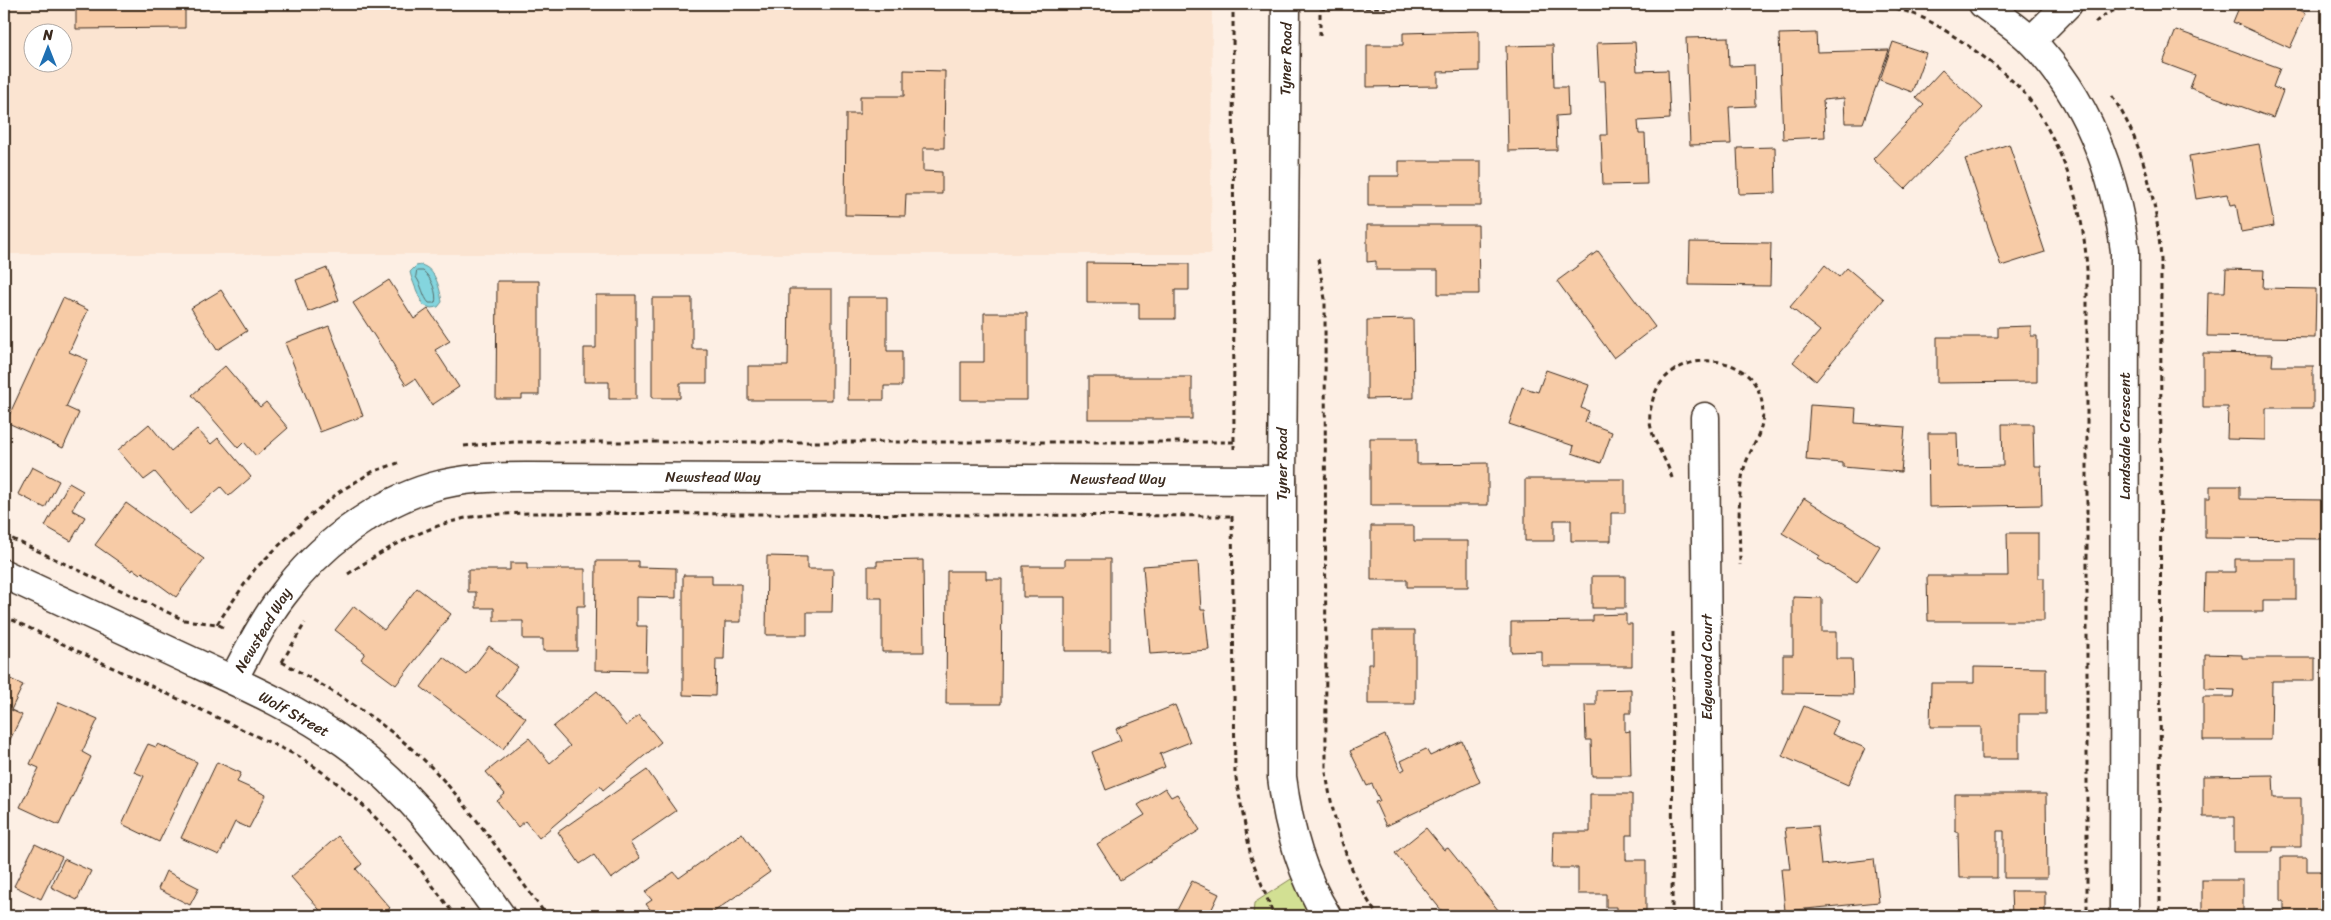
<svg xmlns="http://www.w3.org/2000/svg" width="2331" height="920" viewBox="0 0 2331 920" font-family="Sriracha,sans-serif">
<rect width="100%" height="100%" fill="#fdefe4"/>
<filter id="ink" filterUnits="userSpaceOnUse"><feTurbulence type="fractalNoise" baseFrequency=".02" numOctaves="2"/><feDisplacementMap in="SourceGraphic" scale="10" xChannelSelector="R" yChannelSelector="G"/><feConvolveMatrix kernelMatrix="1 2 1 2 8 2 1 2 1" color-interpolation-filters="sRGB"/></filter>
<g filter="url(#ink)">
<!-- built -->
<path fill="#fbe4d1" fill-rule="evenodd" d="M4,4H1212L1211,254H4ZM32,32H62V62H32Z"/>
<!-- green -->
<polygon fill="#d2e093" stroke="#868558" points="1305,870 1327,916 1253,916 1254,903"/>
<!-- water -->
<path fill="#84d5de" stroke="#679191" d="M421,265C436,269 440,289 442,302L438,307L431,308L423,305C420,299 411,278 410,272L416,266Z"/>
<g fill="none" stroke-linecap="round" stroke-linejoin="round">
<!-- shore -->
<path stroke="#586e6b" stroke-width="1" d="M417,271H423C431,277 438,294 435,303H429C423,297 422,285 416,277Z"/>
</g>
<!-- building -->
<g fill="#f7cba6" stroke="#3b2a1e">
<polygon points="76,4 185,4 185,28 76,29"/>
<polygon points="2224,4 2286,4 2306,13 2290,48 2233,22 2238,10"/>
<polygon points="2176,30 2280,68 2273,87 2283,91 2273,118 2190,88 2195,75 2163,63"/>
<polygon points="1479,31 1479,71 1438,72 1438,86 1367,87 1367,45 1403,45 1403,33"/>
<polygon points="1816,33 1817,52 1889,50 1863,123 1845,123 1844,98 1823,100 1825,137 1783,139 1779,34"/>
<polygon points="1728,37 1729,66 1754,65 1755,106 1729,107 1731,144 1690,145 1686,38"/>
<polygon points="1635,42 1637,71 1668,70 1670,119 1638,121 1639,134 1645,134 1647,184 1603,185 1601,135 1607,135 1605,81 1599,81 1597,43"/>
<polygon points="1893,42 1926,53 1912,92 1880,80"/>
<polygon points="1553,45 1554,87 1567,87 1568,115 1556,116 1557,150 1508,151 1506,46"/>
<polygon points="904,70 945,71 944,148 923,148 923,171 942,172 942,194 906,194 905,216 845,215 846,114 860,114 860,96 904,96"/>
<polygon points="1942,70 1983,108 1905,189 1873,159 1924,105 1916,98"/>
<polygon points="2009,144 2045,252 2001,266 1965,159"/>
<polygon points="2259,144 2274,226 2241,232 2236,204 2230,205 2227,194 2196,199 2189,156"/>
<polygon points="1775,147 1776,193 1739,194 1737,148"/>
<polygon points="1399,161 1481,161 1481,206 1368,206 1368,176 1399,176"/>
<polygon points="1367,225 1478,225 1479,294 1438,294 1438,270 1376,270 1376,261 1367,262"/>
<polygon points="1690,242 1771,243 1770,286 1689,285"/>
<polygon points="1598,251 1655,327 1614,358 1557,281"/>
<polygon points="1087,263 1189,264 1189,290 1175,290 1175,319 1139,319 1139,303 1087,303"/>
<polygon points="1825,265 1839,277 1847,268 1884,299 1816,381 1793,362 1820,331 1790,307"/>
<polygon points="327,268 339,300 308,312 296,280"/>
<polygon points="2226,269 2264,270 2263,288 2316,289 2315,338 2207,336 2208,292 2225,292"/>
<polygon points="389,280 414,319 428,309 450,341 435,350 459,387 432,405 415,379 406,385 353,303"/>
<polygon points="497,281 539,281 539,395 522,395 522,399 496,399"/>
<polygon points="789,289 832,289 832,400 748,400 748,366 788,366"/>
<polygon points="221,290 247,331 217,350 191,308"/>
<polygon points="596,295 636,295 636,399 609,399 609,382 584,382 584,348 596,348"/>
<polygon points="849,297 887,297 887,351 902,351 902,386 884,386 884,400 848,400"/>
<polygon points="63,298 88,310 69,352 88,360 66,407 79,413 63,448 6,422"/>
<polygon points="652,298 692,298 692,349 707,349 707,383 680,383 680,398 652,398"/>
<polygon points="984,313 1027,313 1027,400 961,400 961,362 984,362"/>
<polygon points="1413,319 1414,398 1367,399 1367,320"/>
<polygon points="329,326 363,416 320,432 285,343"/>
<polygon points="2031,326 2031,336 2037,336 2037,382 1937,383 1937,337 1998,337 1998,327"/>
<polygon points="2203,353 2273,354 2272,366 2313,366 2313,408 2266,408 2266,440 2227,439 2228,407 2203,407"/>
<polygon points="225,366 260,407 266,402 288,428 256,456 244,442 238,448 192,395"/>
<polygon points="1546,370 1589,385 1581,408 1589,411 1585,422 1612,432 1601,463 1572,453 1574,446 1509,424 1522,387 1538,392"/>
<rect x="1088" y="377" width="104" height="42"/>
<polygon points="1810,405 1856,408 1855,423 1905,427 1901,472 1843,467 1843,463 1806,460"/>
<polygon points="149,424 171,451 197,429 211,444 218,438 251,477 229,496 221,487 190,513 155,472 144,480 118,450"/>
<polygon points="2002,424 2033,424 2034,466 2041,466 2042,505 1929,507 1928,433 1957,433 1958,467 2003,466"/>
<polygon points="1370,438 1417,438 1417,464 1488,463 1488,505 1370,505"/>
<polygon points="32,467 59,481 45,508 18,494"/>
<polygon points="1525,479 1625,479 1625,513 1611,513 1611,541 1571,541 1571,520 1554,520 1554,541 1525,541"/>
<polygon points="69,483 83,491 72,510 85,517 71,541 45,526"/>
<polygon points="2210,486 2240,486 2240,499 2326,500 2326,539 2205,538 2205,498 2210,498"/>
<polygon points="1804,498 1880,546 1857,583 1818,559 1820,556 1782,533"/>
<polygon points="126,503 204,559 176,597 142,572 140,574 133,569 132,571 95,545"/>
<polygon points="1371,526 1414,526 1414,541 1468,541 1468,587 1407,587 1407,580 1371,580"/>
<polygon points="2007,533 2038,533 2038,578 2044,578 2044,621 1928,621 1927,576 2008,576"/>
<polygon points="767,556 807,557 807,569 833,569 832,612 807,612 807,635 766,635"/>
<polygon points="1065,559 1110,559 1110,651 1065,651 1065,597 1023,597 1023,566 1065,566"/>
<polygon points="2235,559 2296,559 2296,600 2263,600 2263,612 2204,612 2205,572 2235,572"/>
<polygon points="923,560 924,652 882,652 882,598 868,598 868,566 877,566 877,561"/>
<polygon points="596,561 638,561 638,567 676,568 676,598 637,597 637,626 647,626 646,671 595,670"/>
<polygon points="1198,562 1201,610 1205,610 1209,650 1150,654 1143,566"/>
<polygon points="510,563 527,563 527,569 585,569 585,606 577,606 577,651 543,651 543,639 523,639 523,621 494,621 494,608 476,608 476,592 468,592 468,570 510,570"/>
<polygon points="947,571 986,571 986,579 1002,579 1001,704 946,704"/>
<polygon points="683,575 712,575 712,584 741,584 741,622 725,622 724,659 716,659 715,696 683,695"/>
<rect x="1592" y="576" width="33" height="32"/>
<polygon points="417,588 451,614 396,685 361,659 365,653 335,630 354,606 384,630"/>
<polygon points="1793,597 1822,598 1822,632 1836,632 1836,659 1852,659 1853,694 1783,693 1783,655 1793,655"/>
<polygon points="1626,614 1626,624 1632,624 1632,666 1542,666 1542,651 1511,652 1511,622 1593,621 1593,615"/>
<polygon points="1373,630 1415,630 1415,704 1368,704 1368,664 1373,664"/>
<polygon points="489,646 518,667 496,696 526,718 503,749 421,687 443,657 467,675"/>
<polygon points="2205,654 2242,655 2242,658 2315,658 2315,681 2272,681 2271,740 2203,740 2203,697 2233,697 2234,690 2205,689"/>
<polygon points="1974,667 2046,668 2046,714 2019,714 2019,759 1981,759 1981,727 1930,727 1931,683 1974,683"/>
<polygon points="4,676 23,685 11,710 22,715 4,752"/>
<polygon points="1631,689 1631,713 1625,713 1625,732 1630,731 1631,776 1592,776 1591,740 1586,740 1585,705 1596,705 1596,690"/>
<polygon points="597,691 626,726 639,715 661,742 603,790 600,786 539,838 525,821 518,827 497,801 505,794 486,772 529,738 550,763 570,746 553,727"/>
<polygon points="59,702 98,719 82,752 91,757 59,825 20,807 39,768 30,764"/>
<polygon points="1175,705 1190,742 1160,754 1165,767 1106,790 1092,752 1121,740 1116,729"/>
<polygon points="1804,706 1838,721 1832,734 1865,748 1848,785 1782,756"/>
<polygon points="1385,735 1401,771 1405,769 1401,761 1426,749 1430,756 1462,741 1480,782 1386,826 1375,802 1380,801 1372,784 1367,786 1350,751"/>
<polygon points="148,744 156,747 158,744 197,762 159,842 122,824 144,776 134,772"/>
<polygon points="217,762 241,773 237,782 266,795 249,828 235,822 219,855 181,838"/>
<polygon points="647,770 676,811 630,843 640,858 611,879 594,855 580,864 558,832"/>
<polygon points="2273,775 2274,798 2301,798 2301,847 2273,847 2273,852 2234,852 2234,817 2203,817 2203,776"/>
<polygon points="1165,788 1171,797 1177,794 1200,830 1120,880 1097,844 1145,815 1138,805"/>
<polygon points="1590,794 1632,794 1632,835 1626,835 1626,860 1646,860 1646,911 1617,911 1617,907 1606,907 1606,894 1578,894 1578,868 1552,868 1553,832 1590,832"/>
<polygon points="1955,794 2046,794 2047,878 2004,878 2004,831 1997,831 1997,878 1959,878 1958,832 1955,832"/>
<polygon points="1817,826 1821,865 1874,859 1879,902 1785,911 1781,869 1790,869 1785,828"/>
<polygon points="1426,828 1444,850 1448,848 1503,916 1446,916 1395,853"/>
<polygon points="742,833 770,872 708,916 655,916 646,904 652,900 645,892 674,872 679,878"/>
<polygon points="338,836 362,864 356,869 390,908 381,916 325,916 291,877"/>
<polygon points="35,844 62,857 41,899 14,886"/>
<polygon points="2281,857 2307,857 2307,871 2326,871 2326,916 2284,916 2284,901 2281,901"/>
<polygon points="64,859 91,871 77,900 51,887"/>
<polygon points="166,871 199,888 190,905 158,889"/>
<rect x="2202" y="880" width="41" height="36"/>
<polygon points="1192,881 1219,894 1209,915 1212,916 1174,916"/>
<polygon points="2011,891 2045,891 2045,916 2012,916"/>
<polygon points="1133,911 1145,916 1131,916"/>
</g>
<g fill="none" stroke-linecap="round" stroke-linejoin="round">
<defs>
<g id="minor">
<path d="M1286,4L1282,480V777C1288,826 1301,874 1327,916"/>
<path d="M1983,4C1999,16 2017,27 2031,41C2087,98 2115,174 2125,251L2124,916"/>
<polyline points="2031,41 2068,4"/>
<polyline points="1705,417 1709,916"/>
<path d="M4,574C65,603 127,631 189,660C241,684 298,709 345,743C408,788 457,854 501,916"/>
<path d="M233,680C248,651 263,621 283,595C318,547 374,504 432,487C462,478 495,477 526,477L1282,480"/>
</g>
</defs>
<!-- minor casing -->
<use href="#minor" stroke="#3b2a1e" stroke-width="31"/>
<!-- path -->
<g stroke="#3b2a1e" stroke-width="3" stroke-dasharray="5 4" stroke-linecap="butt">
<polyline points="1233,4 1234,449"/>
<path d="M1878,4C1889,7 1900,9 1911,13C1931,20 1949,33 1967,45C1991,62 2017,81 2034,106C2067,156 2084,212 2087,270V916"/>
<polyline points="1320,9 1481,4"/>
<path d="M2095,23C2110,7 2129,7 2149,4"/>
<polyline points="1320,36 1320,4"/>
<path d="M2112,96C2144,144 2157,203 2161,260L2160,916"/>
<path d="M1318,259L1325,299L1326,772C1333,822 1349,875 1378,916"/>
<polyline points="464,446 514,442 1234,442"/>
<path d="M1672,478C1667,459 1652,442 1650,422C1649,415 1651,406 1653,399C1668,346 1754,349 1762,403C1767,436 1746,449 1742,478C1737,506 1740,537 1740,565"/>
<polyline points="1232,516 1235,773 1251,857 1274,916"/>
<polyline points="4,535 184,620 217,624 225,628"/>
<path d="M348,574C383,550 424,527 466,518C486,514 507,514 528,513L1232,516"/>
<path d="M4,616L298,756C369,800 407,850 455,916"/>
<polyline points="217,624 255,569 305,520 339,492 372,472 398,463"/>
<polyline points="282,662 305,623"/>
<path d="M282,662C337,693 392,726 436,772C477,816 511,868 547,916"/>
<polyline points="1672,916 1673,629"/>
</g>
<!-- minor -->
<use href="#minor" stroke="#fff" stroke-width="28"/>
</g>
</g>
<g text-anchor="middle" stroke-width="5" stroke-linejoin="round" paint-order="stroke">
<!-- street labels -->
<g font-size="15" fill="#3b2a1e" stroke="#fff">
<text transform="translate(1286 59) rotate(-89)" y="5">Tyner Road</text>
<text transform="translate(2125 436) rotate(-90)" y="5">Landsdale Crescent</text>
<text transform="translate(1282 464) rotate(-90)" y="5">Tyner Road</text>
<text x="713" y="482">Newstead Way</text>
<text x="1118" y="484">Newstead Way</text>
<text transform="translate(263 630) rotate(-59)" y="5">Newstead Way</text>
<text transform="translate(1707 667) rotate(-90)" y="5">Edgewood Court</text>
<text transform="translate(294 714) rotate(29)" y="5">Wolf Street</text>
</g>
</g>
<!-- margin -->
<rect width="2331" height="920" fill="none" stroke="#fff" stroke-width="20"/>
<rect x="10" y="10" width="2311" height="900" fill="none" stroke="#3b2a1e" stroke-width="2" filter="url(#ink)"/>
<!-- north arrow -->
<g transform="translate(48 48)"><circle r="24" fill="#ffffff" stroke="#b1aaa5"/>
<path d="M0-4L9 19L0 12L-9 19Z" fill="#1f6fb2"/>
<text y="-8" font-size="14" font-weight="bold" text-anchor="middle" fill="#3b2a1e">N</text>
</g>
</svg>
